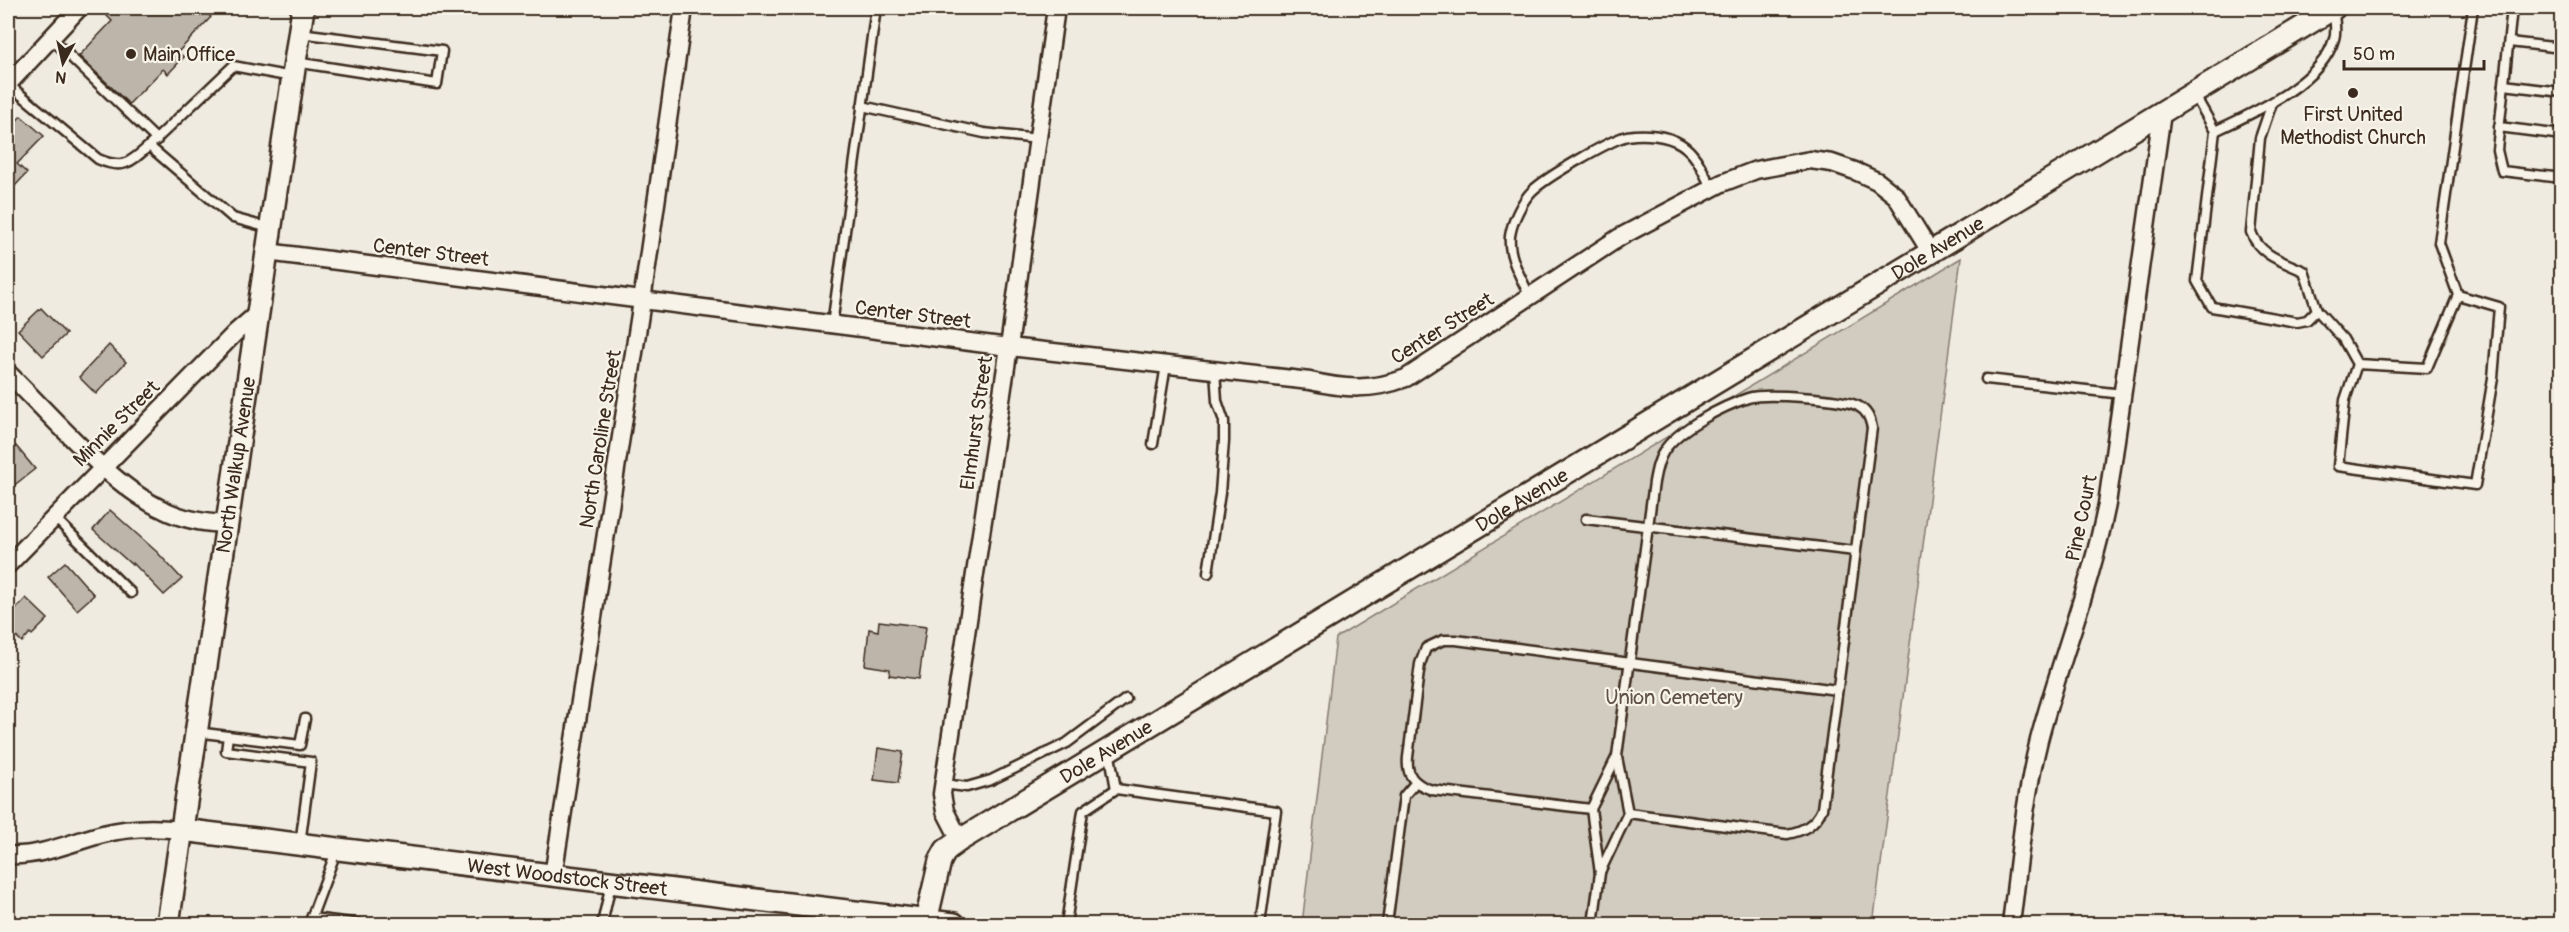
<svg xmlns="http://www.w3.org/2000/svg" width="2569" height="932" viewBox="0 0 2569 932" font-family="Pangolin,sans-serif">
<rect width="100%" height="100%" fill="#efebe0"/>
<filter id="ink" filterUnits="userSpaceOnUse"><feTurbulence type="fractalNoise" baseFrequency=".0167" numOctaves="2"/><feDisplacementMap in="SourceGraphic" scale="12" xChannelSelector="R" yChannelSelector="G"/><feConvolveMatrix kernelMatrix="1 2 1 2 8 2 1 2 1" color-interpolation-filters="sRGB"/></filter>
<g filter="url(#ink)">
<!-- green -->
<polygon fill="#d1cbc0" stroke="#867a6f" stroke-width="1.5" points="1961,258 1873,924 1302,924 1336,638"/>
<!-- building -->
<g fill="#bdb5aa" stroke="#3b2a1e" stroke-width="1.5">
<polygon points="115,8 201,8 211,17 178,52 184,57 168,74 163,69 129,104 79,56 112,21 107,16"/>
<polygon points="21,116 44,136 17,164 27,173 15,186 8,178 8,130"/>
<polygon points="41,308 66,334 43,356 18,330"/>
<polygon points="109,345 126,362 96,394 79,377"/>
<polygon points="16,446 35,469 8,490 8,453"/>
<polygon points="110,510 157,552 182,579 164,595 133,563 132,565 93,530"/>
<polygon points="65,562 94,595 77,610 48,577"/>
<polygon points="26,598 48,619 32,635 30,633 22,642 8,629 8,618"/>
<polygon points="879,621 926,627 919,679 889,675 890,669 865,665 869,629 878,631"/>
<polygon points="878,748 903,752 898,783 874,780"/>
</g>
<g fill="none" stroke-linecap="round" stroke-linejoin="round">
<defs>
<g id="service">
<polyline points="2512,8 2497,150 2502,171 2562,178"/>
<polyline points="51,38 157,140"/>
<polyline points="2509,42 2562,48"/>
<polyline points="295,62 437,84 442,51 300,33"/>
<path d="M8,84L98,159C123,170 130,163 149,146"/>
<polyline points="2504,85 2562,92"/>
<polyline points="2194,94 2215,131 2197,281 2212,307 2297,322 2307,320 2317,310"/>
<path d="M2272,103L2260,138L2251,232C2260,256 2282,261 2304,271L2317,310L2343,339L2357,364L2345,400L2338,466L2475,485L2493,378L2499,307L2458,295L2427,368L2357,364"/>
<polyline points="862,106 984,133 1038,139"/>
<polyline points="2499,127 2562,135"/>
<path d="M2215,131C2253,113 2322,83 2334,39C2337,31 2334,20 2334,11"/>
<polyline points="269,228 233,218 149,146 233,66 292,77"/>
<polyline points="2458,295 2439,243 2473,8"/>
<path d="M1530,297C1521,277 1508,258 1510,236C1512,222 1522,201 1532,191C1545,178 1610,140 1627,136C1644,133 1667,135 1681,144C1697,154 1703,172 1712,189"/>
<polyline points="832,325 876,8"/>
<polyline points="1986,379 2123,394"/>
<polyline points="1153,444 1166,365"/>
<polyline points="54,517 131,593"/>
<polyline points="1586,519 1855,551"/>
<polyline points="1208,573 1220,493 1224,441 1224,421 1217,401 1215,370"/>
<polyline points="196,732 300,745 305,719"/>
<polyline points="228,736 226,751 311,762 300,844"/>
<polyline points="1109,750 1116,789 1276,811 1260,924"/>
<polyline points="943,784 967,787 991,780 1067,743 1126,699"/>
<path d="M1591,809L1432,790C1414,784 1406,776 1408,757L1420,664L1426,648L1443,640H1456L1837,690"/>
<polyline points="1600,872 1628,813 1617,757"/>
<polyline points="312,918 360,924"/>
<polyline points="309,924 337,849"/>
<polyline points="602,924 611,884"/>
<polyline points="1066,924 1083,811 1116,789"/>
<polyline points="1387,924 1404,796 1416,782"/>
<path d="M1593,924L1600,873L1591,809L1617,756L1654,482C1656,471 1658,460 1664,451C1678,429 1723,406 1748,398C1765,393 1842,398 1858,406C1867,411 1870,418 1872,428L1822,809C1815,825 1803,831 1787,834L1628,813"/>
</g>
<g id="minor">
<polyline points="8,84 79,8"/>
<path d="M267,252L1009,347L1310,381C1344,389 1372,391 1406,378L1620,237L1722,183L1756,170L1810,160L1832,163L1855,171L1877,181L1896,196L1930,251"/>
<path d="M8,373C49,413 112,487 164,510C184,520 204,523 226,524"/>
<polyline points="8,565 236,332 257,314"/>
<polyline points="960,840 945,811 942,794 1009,347 1056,8"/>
<path d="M8,855C40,857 72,842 103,834C130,827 155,827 182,830"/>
<polyline points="553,876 642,301 684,8"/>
<path d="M2011,924C2019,863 2024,800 2039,740C2060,660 2091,585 2107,504L2162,113"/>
</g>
<g id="tertiary">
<path id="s1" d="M182,830L954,924"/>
<path id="s2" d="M926,921L940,861L946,850L960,840L2334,8"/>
<path id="s3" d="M168,924L303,8"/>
</g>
</defs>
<!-- service casing -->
<use href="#service" stroke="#3b2a1e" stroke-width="13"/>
<!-- minor casing -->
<use href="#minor" stroke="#3b2a1e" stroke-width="21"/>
<!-- tertiary casing -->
<use href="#tertiary" stroke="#3b2a1e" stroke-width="26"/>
<!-- service -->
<use href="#service" stroke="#f7f3e8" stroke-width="8"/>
<!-- minor -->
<use href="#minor" stroke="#f7f3e8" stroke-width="16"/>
<!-- tertiary -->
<use href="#tertiary" stroke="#f7f3e8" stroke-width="21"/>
</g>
</g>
<!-- markers -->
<g fill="#3b2a1e" stroke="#f7f3e8" stroke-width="2">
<circle cx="131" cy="54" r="6"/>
<circle cx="2353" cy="93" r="6"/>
</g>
<g text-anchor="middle" stroke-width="4.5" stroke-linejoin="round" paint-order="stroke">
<!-- poi labels -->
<g font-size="20" fill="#3b2a1e" stroke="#f7f3e8" text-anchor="start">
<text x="143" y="61">Main Office</text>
<text x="2353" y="121" text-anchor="middle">First United<tspan x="2353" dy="23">Methodist Church</tspan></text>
</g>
<!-- street labels -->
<g font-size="20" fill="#3b2a1e" stroke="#f7f3e8">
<text dy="7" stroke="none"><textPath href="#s2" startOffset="1234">Dole Avenue</textPath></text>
<text transform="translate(431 252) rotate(7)" y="7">Center Street</text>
<text transform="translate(913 314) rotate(7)" y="7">Center Street</text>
<text transform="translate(1442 328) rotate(-32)" y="7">Center Street</text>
<text transform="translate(116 423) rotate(-45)" y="7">Minnie Street</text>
<text transform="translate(976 423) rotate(-82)" y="7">Elmhurst Street</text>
<text transform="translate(600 439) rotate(-81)" y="7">North Caroline Street</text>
<text dy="7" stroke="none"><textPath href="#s3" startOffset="464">North Walkup Avenue</textPath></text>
<text dy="7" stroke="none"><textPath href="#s2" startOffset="748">Dole Avenue</textPath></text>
<text transform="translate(2081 518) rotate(-78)" y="7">Pine Court</text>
<text dy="7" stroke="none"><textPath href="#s2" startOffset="262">Dole Avenue</textPath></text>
<text dy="7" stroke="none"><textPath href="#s1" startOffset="388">West Woodstock Street</textPath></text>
</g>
<!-- park labels -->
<g font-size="20" fill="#605246" stroke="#f7f3e8">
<text x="1674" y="704">Union Cemetery</text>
</g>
</g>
<!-- margin -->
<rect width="2569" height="932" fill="none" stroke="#f7f3e8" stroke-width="30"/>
<rect x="15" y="15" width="2539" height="902" fill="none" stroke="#3b2a1e" stroke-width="2" filter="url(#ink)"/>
<!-- north arrow -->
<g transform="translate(63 63) rotate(188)" stroke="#f7f3e8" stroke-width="4.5" paint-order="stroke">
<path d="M0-4.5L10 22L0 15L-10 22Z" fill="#3b2a1e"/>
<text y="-9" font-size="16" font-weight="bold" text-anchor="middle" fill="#3b2a1e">N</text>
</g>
<!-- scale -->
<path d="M2344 60v9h140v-9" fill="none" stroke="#3b2a1e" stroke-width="3"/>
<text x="2353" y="60" font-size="18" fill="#3b2a1e" stroke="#f7f3e8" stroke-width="4.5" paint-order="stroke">50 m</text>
</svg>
